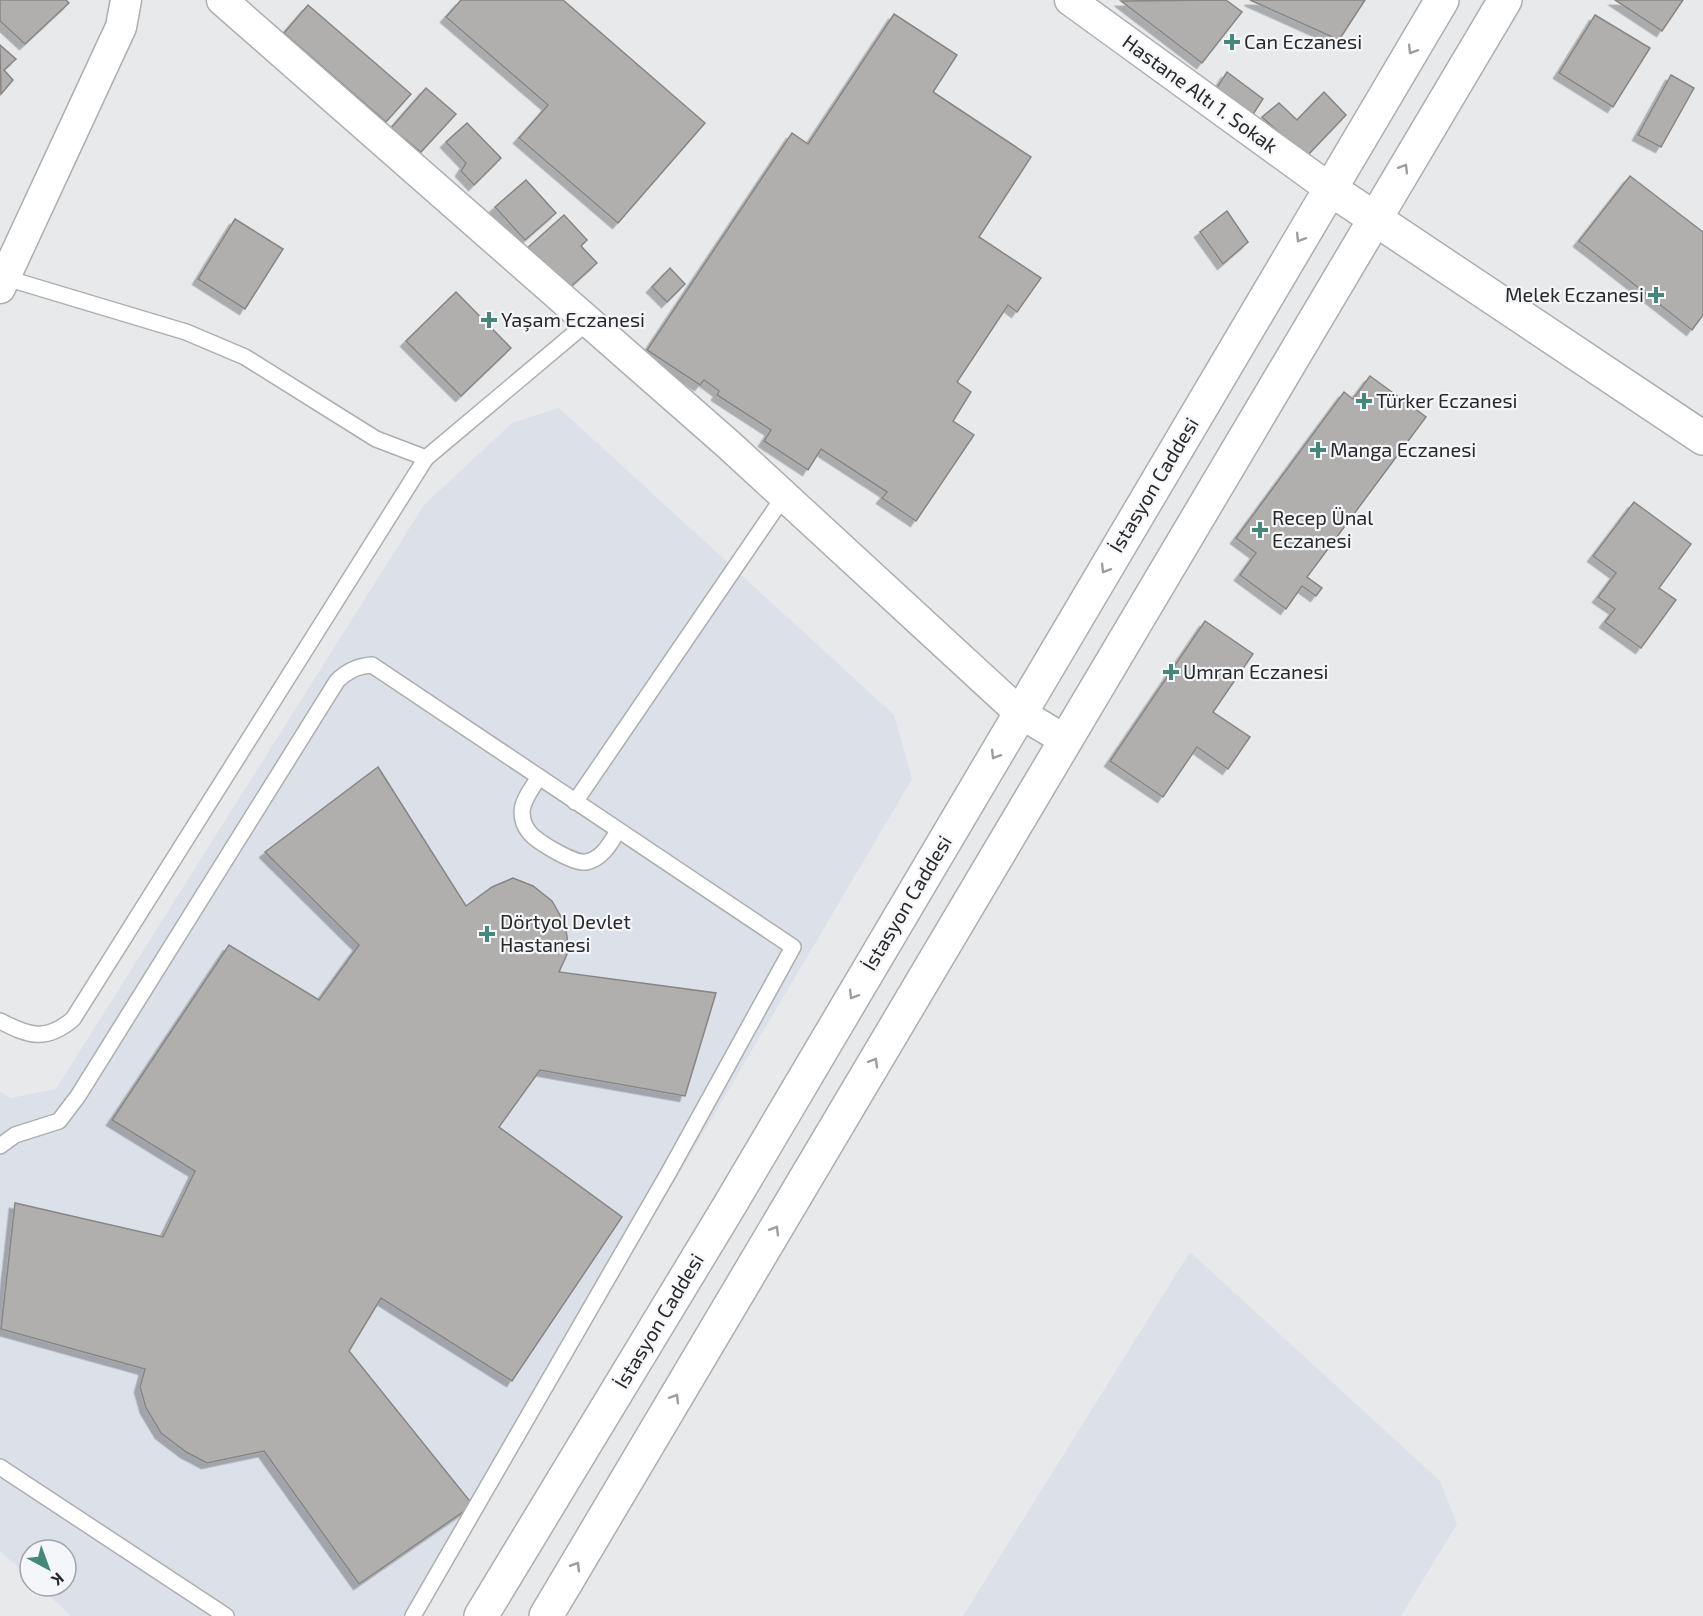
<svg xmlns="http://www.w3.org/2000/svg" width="1703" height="1616" viewBox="0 0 1703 1616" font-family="'Exo 2',sans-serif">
<defs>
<filter id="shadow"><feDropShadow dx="-5.5" dy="5.5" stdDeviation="0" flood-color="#0004"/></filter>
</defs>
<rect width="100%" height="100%" fill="#e8e9eb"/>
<!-- built -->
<g fill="#dbe0e9">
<polygon points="559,408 894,715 912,779 418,1616 71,1616 39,1586 66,1586 66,1550 30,1550 30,1578 0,1551 0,1092 11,1098 56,1089 424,505 512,423"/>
<polygon points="1190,1252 1440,1481 1457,1524 1401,1616 963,1616"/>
</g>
<!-- building -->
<g fill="#b1afad" stroke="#888685" stroke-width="1.5" filter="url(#shadow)">
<polygon points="0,0 66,0 69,3 25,44 0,21"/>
<polygon points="461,0 563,0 705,123 618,223 519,138 548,105 446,17"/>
<polygon points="1226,0 1242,12 1202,63 1121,1"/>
<polygon points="1250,0 1365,0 1339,40"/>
<polygon points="1615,0 1683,0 1662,31"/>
<polygon points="308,5 411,94 386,122 284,33"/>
<polygon points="894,14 957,55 933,92 1031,157 979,237 1041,278 1017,312 1008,305 957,382 971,392 953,421 974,435 916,521 882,498 887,492 821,449 808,470 764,441 771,430 717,395 719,391 704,380 700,385 647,350 792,133 808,144"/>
<polygon points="1595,15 1650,48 1613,107 1559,73"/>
<polygon points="0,45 16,59 4,70 13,80 1,94"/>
<polygon points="1227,72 1263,99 1248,122 1211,97"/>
<polygon points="1671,75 1694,88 1661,147 1638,135"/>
<polygon points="426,88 456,114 421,152 391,128"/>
<polygon points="1324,92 1346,115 1306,157 1262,117 1279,103 1297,120"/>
<polygon points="467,123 501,158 474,185 461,171 466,163 446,142"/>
<polygon points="1630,176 1703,232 1703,315 1692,330 1579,241"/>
<polygon points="526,180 556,213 525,240 495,207"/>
<polygon points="1227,211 1248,242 1223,264 1200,232"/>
<polygon points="564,215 587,240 581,246 597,263 565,292 524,251"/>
<polygon points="235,219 283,249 245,309 198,279"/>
<polygon points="670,268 685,284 667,302 652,287"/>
<polygon points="456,292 511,348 461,396 406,341"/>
<polygon points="1370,376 1426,417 1307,577 1322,588 1316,596 1302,586 1286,609 1240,575 1256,553 1236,538 1344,392 1353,399"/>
<polygon points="1634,502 1691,544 1659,588 1676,600 1641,648 1605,622 1615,609 1598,597 1616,573 1593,556"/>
<polygon points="1205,621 1253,654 1213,712 1250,737 1228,769 1197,747 1163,797 1110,761"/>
<polygon points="378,767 466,906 492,887 513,878 533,886 552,901 565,924 569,950 559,972 716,993 685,1096 540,1070 499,1127 622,1217 512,1381 381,1298 349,1351 473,1505 359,1584 264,1451 207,1463 186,1452 161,1433 146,1408 140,1387 145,1369 1,1329 15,1203 163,1237 195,1171 112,1120 229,945 319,1000 359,945 265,852"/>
</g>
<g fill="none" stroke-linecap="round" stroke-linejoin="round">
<defs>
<g id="lane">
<polyline points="6,278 186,332 245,357 376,439 426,458 589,321"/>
<path d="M539,777C533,787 523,799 522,811C522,818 524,826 529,832C537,842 574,864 586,862C602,859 610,844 618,831"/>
<polyline points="575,802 784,496"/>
<path d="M0,1021C29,1036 46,1042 73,1019L426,458"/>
<path d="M0,1146L15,1135L59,1121L78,1096L337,681C347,671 357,666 372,665L793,947L669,1172L413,1616"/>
<polyline points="0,1467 226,1616"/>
</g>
<g id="street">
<polyline points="222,0 729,445 1020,713 1065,740"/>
<polyline points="1070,0 1329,188"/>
<polyline points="0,288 121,27 126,0"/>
</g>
<g id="secondary">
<polyline points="1329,188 1703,438"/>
<polyline points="481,1616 728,1208 1442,0"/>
<polyline points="546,1616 1505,0"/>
</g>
</defs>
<!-- lane casing -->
<use href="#lane" stroke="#acaeb0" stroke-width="18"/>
<!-- street casing -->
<use href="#street" stroke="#acaeb0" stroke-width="33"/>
<!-- secondary casing -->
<use href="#secondary" stroke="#acaeb0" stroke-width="36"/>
<!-- lane -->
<use href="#lane" stroke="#fff" stroke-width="15"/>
<!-- street -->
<use href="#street" stroke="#fff" stroke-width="30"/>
<!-- secondary -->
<use href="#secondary" stroke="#fff" stroke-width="33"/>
</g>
<!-- one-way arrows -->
<defs><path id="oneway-chevron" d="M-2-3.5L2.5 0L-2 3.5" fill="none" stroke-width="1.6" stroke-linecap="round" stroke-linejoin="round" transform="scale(1.5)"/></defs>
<g stroke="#9e9e9f">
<use href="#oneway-chevron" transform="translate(1412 50) rotate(121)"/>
<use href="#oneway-chevron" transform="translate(1404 168) rotate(-59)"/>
<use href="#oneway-chevron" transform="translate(1300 238) rotate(121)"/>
<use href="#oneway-chevron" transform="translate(1105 569) rotate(121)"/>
<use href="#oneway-chevron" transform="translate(995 755) rotate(121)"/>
<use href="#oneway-chevron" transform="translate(853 995) rotate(121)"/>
<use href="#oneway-chevron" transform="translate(874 1062) rotate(-59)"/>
<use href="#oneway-chevron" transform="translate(775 1230) rotate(-59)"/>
<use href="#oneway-chevron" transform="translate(675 1398) rotate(-59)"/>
<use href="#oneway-chevron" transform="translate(576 1566) rotate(-59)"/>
</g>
<!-- markers -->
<g fill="#45887a" stroke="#f5f6f9" stroke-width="2">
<path d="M1229 33h6v6h6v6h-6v6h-6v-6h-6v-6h6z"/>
<path d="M1653 286h6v6h6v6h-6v6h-6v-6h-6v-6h6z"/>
<path d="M486 311h6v6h6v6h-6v6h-6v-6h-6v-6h6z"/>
<path d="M1361 392h6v6h6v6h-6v6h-6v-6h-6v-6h6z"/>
<path d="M1315 441h6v6h6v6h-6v6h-6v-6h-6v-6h6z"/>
<path d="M1257 521h6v6h6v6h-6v6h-6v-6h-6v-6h6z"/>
<path d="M1168 663h6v6h6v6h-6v6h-6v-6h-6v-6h6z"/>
<path d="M484 925h6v6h6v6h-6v6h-6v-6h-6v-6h6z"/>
</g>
<g text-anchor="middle" stroke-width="4.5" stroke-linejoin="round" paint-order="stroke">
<!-- poi labels -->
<g font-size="20" fill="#282829" stroke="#f5f6f9" text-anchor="start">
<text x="1244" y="49">Can Eczanesi</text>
<text x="1644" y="302" text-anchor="end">Melek Eczanesi</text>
<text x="501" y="327">Yaşam Eczanesi</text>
<text x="1376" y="408">Türker Eczanesi</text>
<text x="1330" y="457">Manga Eczanesi</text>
<text x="1272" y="525">Recep Ünal<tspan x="1272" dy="23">Eczanesi</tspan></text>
<text x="1183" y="679">Umran Eczanesi</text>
<text x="500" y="929">Dörtyol Devlet<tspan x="500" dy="23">Hastanesi</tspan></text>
</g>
<!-- street labels -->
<g font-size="20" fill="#282829" stroke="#f5f6f9">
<text transform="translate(1200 94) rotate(36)" y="7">Hastane Altı 1. Sokak</text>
<text transform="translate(1154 485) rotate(-59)" y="7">İstasyon Caddesi</text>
<text transform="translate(907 903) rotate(-59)" y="7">İstasyon Caddesi</text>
<text transform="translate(659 1321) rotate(-59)" y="7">İstasyon Caddesi</text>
</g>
</g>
<!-- north arrow -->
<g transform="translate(48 1568) rotate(139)"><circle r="28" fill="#f5f6f9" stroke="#a3a4a6" stroke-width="1.5"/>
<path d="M0-4.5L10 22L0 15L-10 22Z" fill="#45887a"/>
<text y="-9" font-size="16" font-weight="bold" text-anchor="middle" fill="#282829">K</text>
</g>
</svg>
